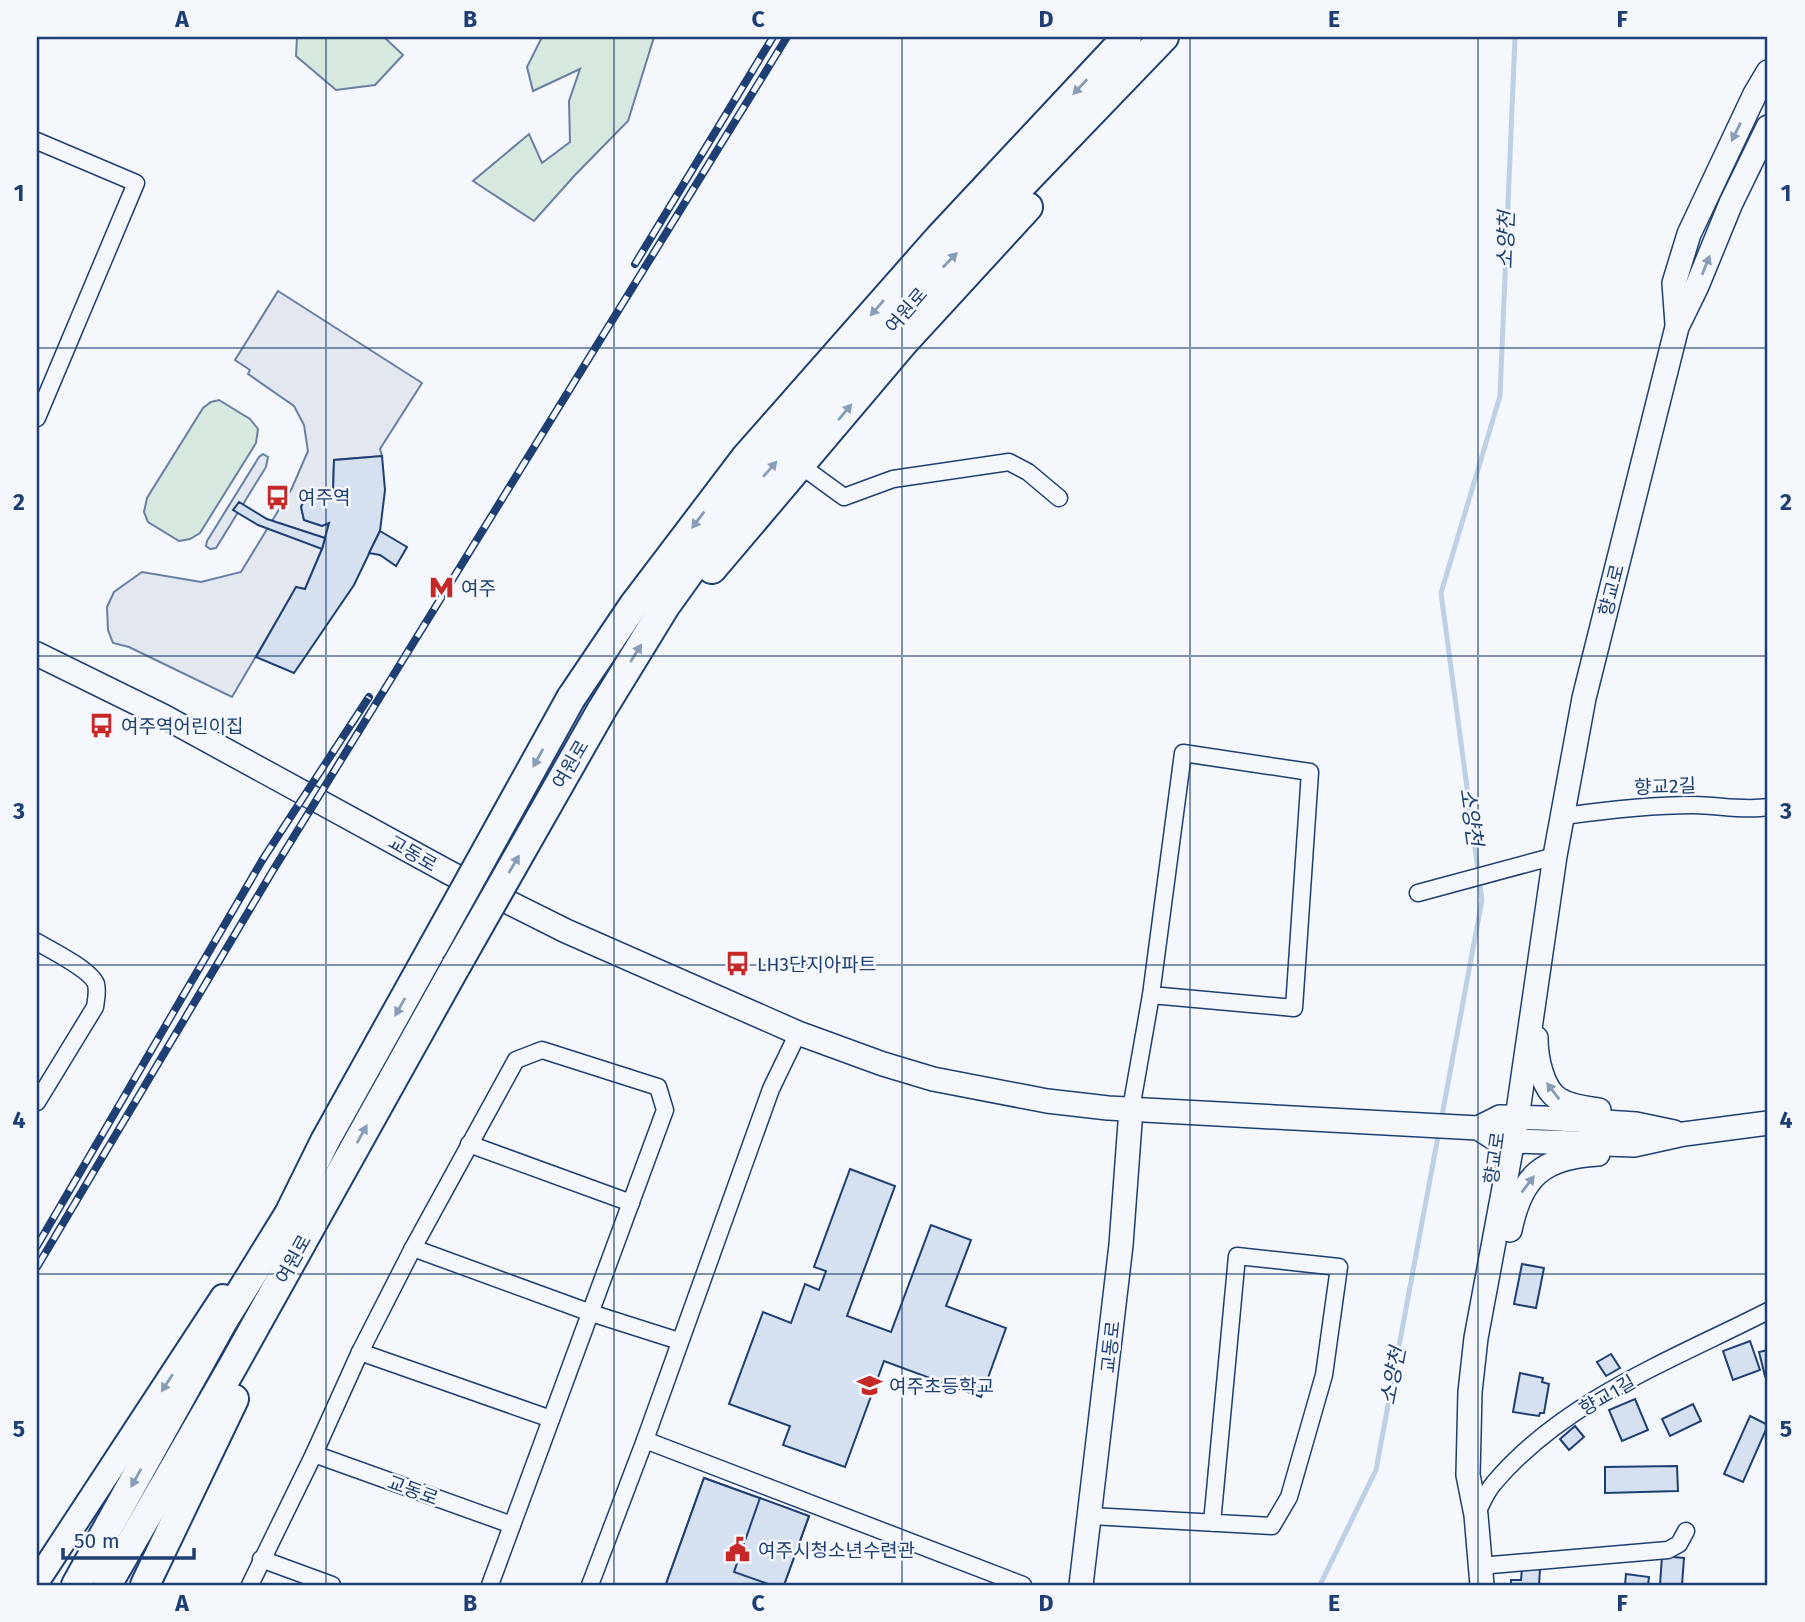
<svg xmlns="http://www.w3.org/2000/svg" width="1805" height="1622" viewBox="0 0 1805 1622" font-family="'Fira Sans','Noto Sans KR',sans-serif">
<rect width="100%" height="100%" fill="#f4f7fb"/>
<!-- green -->
<g fill="#d7e8df" stroke="#687fa3" stroke-width="2">
<polygon points="297,37 384,37 403,55 375,85 336,90 296,56"/>
<polygon points="542,37 654,37 628,121 575,175 534,221 473,181 529,134 542,163 570,142 569,101 580,69 533,91 527,67"/>
<polygon points="219,400 250,419 258,429 256,443 200,533 190,539 179,541 148,522 144,512 147,498 203,408 211,402"/>
</g>
<!-- parking -->
<g fill="#e3e8f0" stroke="#687fa3" stroke-width="2">
<polygon points="278,291 422,383 380,449 382,456 334,460 333,491 314,490 306,496 301,507 304,520 322,526 329,523 322,549 305,589 296,588 232,697 129,647 113,643 108,630 107,607 114,592 142,572 201,582 241,572 292,488 308,451 304,425 294,406 248,374 250,370 235,360"/>
<polygon points="263,454 268,457 266,467 216,548 210,549 206,546 207,541 259,457"/>
</g>
<g fill="none" stroke-linecap="round" stroke-linejoin="round">
<!-- stream -->
<g stroke="#bed0e5" stroke-width="5">
<polyline points="1441,1121 1482,900 1441,593 1500,396 1515,37"/>
<polyline points="1320,1585 1376,1470 1439,1131"/>
</g>
</g>
<!-- building -->
<g fill="#d5e0f0" stroke="#1d3f73" stroke-width="2">
<polygon points="382,456 385,490 380,531 354,585 294,673 256,657 296,587 305,589 322,549 329,523 322,526 304,520 301,507 306,496 314,490 333,491 334,460"/>
<polygon points="239,502 267,519 325,538 322,549 258,525 233,510"/>
<polygon points="380,531 407,547 396,566 380,555 369,553"/>
<polygon points="850,1169 895,1186 847,1316 891,1332 931,1225 971,1240 946,1306 1006,1328 981,1397 884,1361 845,1467 783,1445 790,1426 729,1404 763,1312 791,1323 805,1284 819,1290 826,1271 814,1267"/>
<polygon points="1522,1264 1544,1268 1536,1308 1514,1304"/>
<polygon points="1750,1341 1760,1370 1733,1380 1723,1351"/>
<polygon points="1768,1350 1768,1375 1765,1376 1759,1352"/>
<polygon points="1611,1354 1620,1368 1606,1376 1597,1362"/>
<polygon points="1520,1373 1543,1378 1542,1382 1549,1384 1544,1413 1540,1413 1539,1416 1513,1412"/>
<polygon points="1635,1399 1648,1430 1622,1441 1609,1410"/>
<polygon points="1693,1404 1701,1421 1670,1436 1662,1419"/>
<polygon points="1750,1416 1768,1425 1743,1482 1724,1474"/>
<polygon points="1575,1426 1584,1437 1569,1450 1560,1439"/>
<polygon points="1677,1466 1678,1491 1605,1493 1605,1467"/>
<polygon points="704,1478 760,1498 748,1531 718,1520 707,1550 737,1562 734,1572 771,1585 666,1584"/>
<polygon points="704,1478 809,1516 784,1585 666,1584"/>
<polygon points="760,1498 809,1516 784,1585 771,1585 734,1572"/>
<polygon points="1662,1556 1684,1558 1682,1585 1660,1585"/>
<polygon points="1522,1568 1540,1569 1539,1585 1511,1585 1511,1580 1521,1580"/>
<polygon points="1626,1574 1649,1577 1648,1585 1625,1585"/>
</g>
<g fill="none" stroke-linecap="round" stroke-linejoin="round">
<defs>
<g id="street">
<polyline points="37,141 136,183 37,418"/>
<polyline points="800,465 844,497 893,479 1009,462 1028,472 1059,498"/>
<path d="M1564,816C1607,810 1649,805 1693,805C1718,805 1743,811 1768,807"/>
<polyline points="1418,893 1555,856"/>
<path d="M37,942C51,950 91,970 96,984C98,992 96,1000 95,1007L37,1102"/>
<polyline points="1131,1109 1151,995 1183,753 1310,772 1294,1008 1151,995"/>
<polyline points="469,1144 631,1203"/>
<polyline points="413,1248 591,1313 679,1341"/>
<polyline points="360,1352 551,1419"/>
<polyline points="645,1440 1023,1585"/>
<polyline points="314,1454 512,1525"/>
<path d="M1476,1515C1481,1505 1486,1492 1494,1483C1564,1400 1674,1359 1768,1311"/>
<polyline points="1091,1516 1272,1526 1289,1497 1324,1375 1339,1267 1237,1256 1212,1523"/>
<polyline points="261,1559 332,1585"/>
<polyline points="1480,1566 1668,1550 1679,1544 1686,1531"/>
<polyline points="250,1585 314,1454 360,1352 413,1248 516,1060 542,1050 658,1087 665,1110 490,1585"/>
<polyline points="590,1585 645,1440 771,1089 798,1033"/>
</g>
<g id="secondary">
<polyline points="1677,324 1674,283 1689,234 1755,94 1768,72"/>
<polyline points="37,654 163,716 450,873 566,931 798,1033 883,1064 933,1079 1047,1101 1108,1108 1478,1128 1497,1140 1513,1141 1634,1145 1684,1134 1768,1123"/>
<path d="M1536,1038C1536,1057 1542,1090 1560,1100C1571,1107 1586,1108 1599,1110"/>
<polyline points="1478,1128 1500,1117 1543,1118 1636,1124 1674,1132"/>
<path d="M1510,1230C1521,1177 1542,1157 1598,1154"/>
<polyline points="1081,1585 1121,1245 1131,1109"/>
<polyline points="1482,1585 1476,1515 1468,1475 1470,1392 1476,1338 1517,1118 1555,856 1584,698 1677,327 1697,286 1731,203 1768,127"/>
</g>
<polyline id="primary" points="37,1581 223,1297"/>
<g id="highway">
<polyline points="712,569 904,342 1028,207"/>
<polyline points="571,698 633,606 746,457 939,238 1127,37"/>
<polyline points="601,711 666,605 727,520 936,274 1164,37"/>
<polyline points="76,1585 223,1321 289,1214 325,1141 433,947"/>
<polyline points="107,1585 233,1366 456,966"/>
<polyline points="145,1585 234,1399"/>
</g>
</defs>
<!-- street casing -->
<use href="#street" stroke="#1d3f73" stroke-width="19"/>
<!-- secondary casing -->
<use href="#secondary" stroke="#1d3f73" stroke-width="26"/>
<!-- primary casing -->
<use href="#primary" stroke="#1d3f73" stroke-width="28"/>
<!-- highway casing -->
<use href="#highway" stroke="#1d3f73" stroke-width="32"/>
<!-- street -->
<use href="#street" stroke="#f4f7fb" stroke-width="16"/>
<!-- secondary -->
<use href="#secondary" stroke="#f4f7fb" stroke-width="23"/>
<!-- primary -->
<use href="#primary" stroke="#f4f7fb" stroke-width="24"/>
<!-- highway -->
<use href="#highway" stroke="#f4f7fb" stroke-width="28"/>
<defs>
<g id="rail">
<polyline points="635,264 773,37"/>
<polyline points="37,1246 263,859 369,697"/>
<polyline points="37,1267 272,872 787,37"/>
</g>
</defs>
<!-- rail casing -->
<use href="#rail" stroke="#1d3f73" stroke-width="8"/>
<!-- rail -->
<use href="#rail" stroke="#f4f7fb" stroke-width="5" stroke-dasharray="16" stroke-linecap="butt"/>
<defs>
<g id="highway-bridge">
<polyline points="433,947 571,698"/>
<polyline points="456,966 601,711"/>
</g>
</defs>
<!-- highway-bridge casing -->
<use href="#highway-bridge" stroke="#1d3f73" stroke-width="32" stroke-linecap="butt"/>
<!-- highway-bridge -->
<use href="#highway-bridge" stroke="#f4f7fb" stroke-width="28"/>
</g>
<!-- one-way arrows -->
<defs><path id="oneway-solid" d="M-6-.8H1V-3.2L6.5 0L1 3.2V.8H-6Z" transform="scale(1.75)"/></defs>
<g fill="#889bb7">
<use href="#oneway-solid" transform="translate(1080 87) rotate(133)"/>
<use href="#oneway-solid" transform="translate(1736 132) rotate(116)"/>
<use href="#oneway-solid" transform="translate(950 260) rotate(-46)"/>
<use href="#oneway-solid" transform="translate(1706 265) rotate(-68)"/>
<use href="#oneway-solid" transform="translate(877 308) rotate(131)"/>
<use href="#oneway-solid" transform="translate(845 412) rotate(-50)"/>
<use href="#oneway-solid" transform="translate(770 469) rotate(-49)"/>
<use href="#oneway-solid" transform="translate(698 520) rotate(127)"/>
<use href="#oneway-solid" transform="translate(636 653) rotate(-58)"/>
<use href="#oneway-solid" transform="translate(538 758) rotate(119)"/>
<use href="#oneway-solid" transform="translate(514 864) rotate(-60)"/>
<use href="#oneway-solid" transform="translate(400 1007) rotate(119)"/>
<use href="#oneway-solid" transform="translate(1553 1091) rotate(-127)"/>
<use href="#oneway-solid" transform="translate(362 1134) rotate(-61)"/>
<use href="#oneway-solid" transform="translate(1528 1184) rotate(-53)"/>
<use href="#oneway-solid" transform="translate(167 1383) rotate(123)"/>
<use href="#oneway-solid" transform="translate(136 1478) rotate(119)"/>
</g>
<!-- grid -->
<path fill="none" stroke="#1d3f73" stroke-width="2" stroke-opacity="0.55" d="M326,37V1585M614,37V1585M902,37V1585M1190,37V1585M1478,37V1585M37,348H1768M37,656H1768M37,965H1768M37,1274H1768"/>
<!-- icons -->
<defs>
<symbol id="bus-bare" viewBox="-9 -9 18 18"><path d="M-5-6H5V4H4V6H2V4H-2V6H-4V4H-5ZM-3.5-4V0h7V-4ZM-3.5 1.2v1.5H-2V1.2ZM2 1.2v1.5H3.5V1.2Z" fill="#c62828" stroke="#f4f7fb" stroke-width="2.5" paint-order="stroke"/></symbol>
<symbol id="metro-bare" viewBox="-9 -9 18 18"><path d="M-5.5 5V-5H-3L0 0L3-5H5.5V5H3V-.5L0 4L-3-.5V5Z" fill="#c62828" stroke="#f4f7fb" stroke-width="2.5" paint-order="stroke"/></symbol>
<symbol id="school-bare" viewBox="-9 -9 18 18"><path d="M0-5L7-2L0 1L-7-2ZM-4 1L0 2.5L4 1V4Q0 6-4 4Z" fill="#c62828" stroke="#f4f7fb" stroke-width="2.5" paint-order="stroke"/></symbol>
<symbol id="civic-bare" viewBox="-9 -9 18 18"><path d="M-.6-6.5H3V-4.5H.6V-3L4-1V1h2V6H-6V1h2V-1L-.6-3ZM-1.2 2.5V6h2.4V2.5Z" fill="#c62828" stroke="#f4f7fb" stroke-width="2.5" paint-order="stroke"/></symbol>
</defs>
<g fill-rule="evenodd">
<use href="#bus-bare" x="260" y="480" width="35" height="35"/>
<use href="#metro-bare" x="424" y="570" width="35" height="35"/>
<use href="#bus-bare" x="84" y="708" width="35" height="35"/>
<use href="#bus-bare" x="720" y="946" width="35" height="35"/>
<use href="#school-bare" x="852" y="1368" width="35" height="35"/>
<use href="#civic-bare" x="720" y="1532" width="35" height="35"/>
</g>
<g text-anchor="middle" stroke-width="5" stroke-linejoin="round" paint-order="stroke">
<!-- street labels -->
<g font-size="19" fill="#1d3f73" stroke="#f4f7fb">
<text transform="translate(906 310) rotate(-49)" y="7">여원로</text>
<text transform="translate(1611 590) rotate(-76)" y="7">향교로</text>
<text transform="translate(570 764) rotate(-60)" y="7">여원로</text>
<text transform="translate(1665 786) rotate(-2)" y="7">향교2길</text>
<text transform="translate(413 853) rotate(30)" y="7">교동로</text>
<text transform="translate(1494 1158) rotate(-82)" y="7">향교로</text>
<text transform="translate(293 1259) rotate(-61)" y="7">여원로</text>
<text transform="translate(1110 1347) rotate(-84)" y="7">교동로</text>
<text transform="translate(1607 1395) rotate(-30)" y="7">향교1길</text>
<text transform="translate(413 1490) rotate(20)" y="7">교동로</text>
</g>
<!-- poi labels -->
<g font-size="19" fill="#1d3f73" stroke="#f4f7fb" text-anchor="start">
<text x="298" y="504">여주역</text>
<text x="461" y="595">여주</text>
<text x="121" y="733">여주역어린이집</text>
<text x="757" y="971">LH3단지아파트</text>
<text x="889" y="1393">여주초등학교</text>
<text x="758" y="1557">여주시청소년수련관</text>
</g>
<!-- water labels -->
<g font-size="21" font-style="italic" fill="#1d3f73" stroke="#f4f7fb">
<text transform="translate(1506 240) rotate(-88)" y="7">소양천</text>
<text transform="translate(1471 817) rotate(82)" y="7">소양천</text>
<text transform="translate(1393 1376) rotate(-79)" y="7">소양천</text>
</g>
</g>
<!-- border -->
<rect width="1805" height="1622" fill="none" stroke="#f4f7fb" stroke-width="77"/>
<!-- scale -->
<path d="M63 1548v10h131v-10" fill="none" stroke="#1d3f73" stroke-width="3.5"/>
<text x="74" y="1548" font-size="21" fill="#1d3f73" stroke="#f4f7fb" stroke-width="5" paint-order="stroke">50 m</text>
<rect x="38" y="38" width="1728" height="1546" fill="none" stroke="#1d3f73" stroke-width="2.5"/>
<g font-size="23" text-anchor="middle" font-weight="bold" fill="#1d3f73">
<text x="182" y="27">A</text>
<text x="470" y="27">B</text>
<text x="758" y="27">C</text>
<text x="1046" y="27">D</text>
<text x="1334" y="27">E</text>
<text x="1622" y="27">F</text>
<text x="19" y="201">1</text>
<text x="1786" y="201">1</text>
<text x="19" y="510">2</text>
<text x="1786" y="510">2</text>
<text x="19" y="819">3</text>
<text x="1786" y="819">3</text>
<text x="19" y="1128">4</text>
<text x="1786" y="1128">4</text>
<text x="19" y="1437">5</text>
<text x="1786" y="1437">5</text>
<text x="182" y="1611">A</text>
<text x="470" y="1611">B</text>
<text x="758" y="1611">C</text>
<text x="1046" y="1611">D</text>
<text x="1334" y="1611">E</text>
<text x="1622" y="1611">F</text>
</g>
</svg>
